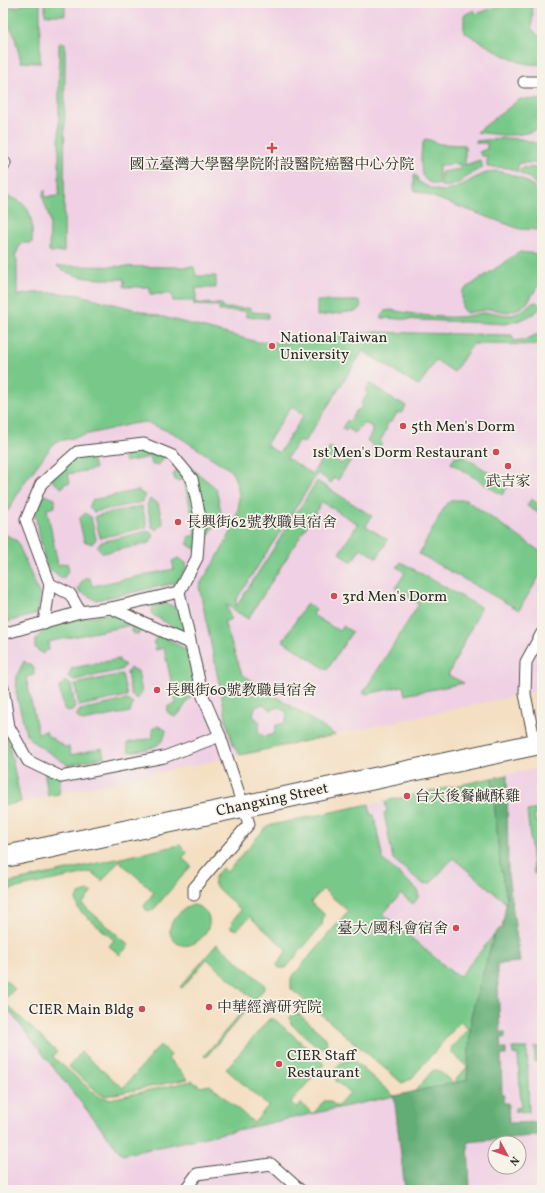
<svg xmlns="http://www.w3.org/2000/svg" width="545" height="1193" viewBox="0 0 545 1193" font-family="Vollkorn,'Noto Serif TC',serif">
<rect width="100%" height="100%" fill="#f7f3e8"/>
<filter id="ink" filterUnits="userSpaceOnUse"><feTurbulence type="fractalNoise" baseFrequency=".025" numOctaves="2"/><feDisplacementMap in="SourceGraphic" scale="8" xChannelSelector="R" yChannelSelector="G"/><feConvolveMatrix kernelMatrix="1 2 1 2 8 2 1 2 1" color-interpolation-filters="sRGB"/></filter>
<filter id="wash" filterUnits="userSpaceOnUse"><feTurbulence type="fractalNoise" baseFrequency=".012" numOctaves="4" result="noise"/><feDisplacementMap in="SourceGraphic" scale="16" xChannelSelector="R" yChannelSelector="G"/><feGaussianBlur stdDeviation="0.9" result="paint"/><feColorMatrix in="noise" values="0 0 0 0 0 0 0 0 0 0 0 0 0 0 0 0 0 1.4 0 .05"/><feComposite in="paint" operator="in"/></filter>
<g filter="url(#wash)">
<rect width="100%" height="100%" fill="#f4dfc3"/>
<!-- built -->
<g fill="#f0d0e4" fill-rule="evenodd">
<polygon points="3,3 542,3 542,690 3,806"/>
<path d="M542,767V1190H3V1003L122,1155L467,1081L471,1016L306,874L297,820ZM495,1143H519V1167H495Z"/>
</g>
<!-- green -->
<g fill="#78c989" stroke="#527a5a" fill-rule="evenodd">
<polygon points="26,3 40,3 40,63 21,62 14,34 3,18 3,7 17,7"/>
<rect x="45" y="3" width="20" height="12"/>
<path d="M507,3H529C536,12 531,19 532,29L542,39V63C523,72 481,41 464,32V15L474,10L476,14Z"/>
<polygon points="61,42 65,43 65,44 64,252 51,252 49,251 50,220 43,198 43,192 45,190 45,197 59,196 59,44"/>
<path d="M520,99L542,100V126C523,139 499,135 477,132Z"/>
<polygon points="505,138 521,139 542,145 542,193 531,179 520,173 521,168 541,167 540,163 518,163 518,172 509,168 487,167 487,156 482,156 479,152 487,149 487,143 476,143 476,141"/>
<path d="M425,139L430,140L439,144L465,145V165L480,160L482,162V168C468,173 457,190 441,186V174L442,172L460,169V164L439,165V185C434,184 428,183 425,179C419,173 420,146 425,139Z"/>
<path d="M495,171C511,173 539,182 542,202C543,211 542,221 542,230L520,229L414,190V175L417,176L418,181C454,206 463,176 495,171Z"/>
<path d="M3,196C32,200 33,218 32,243H21L15,256L17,260V296C38,290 59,293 80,295L258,342L287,343L368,332L512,335L514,341L527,339L542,332V345L473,344L454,372L436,360L419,386L363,351L304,443L299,440L287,458L312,474L330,447L336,451L332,458L342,464L347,458L351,460L338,480L334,478L331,483L318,473L236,600V607L317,481L372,516L366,526L388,540L377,558L361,548L352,562L339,553L358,524L322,502L248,619L226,605L231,619L224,622L242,674L335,735L240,755L234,747L229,732L199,586C216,557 247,520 237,485C234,476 233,472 226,467L173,433L145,422L131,424L55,442L24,483L8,511H3V281L7,280V254H3ZM291,407L304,415L279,453L266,445ZM263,704L271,710L279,707L287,713L285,723L276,725L274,734L265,737L258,732L260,722L253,716L255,707Z"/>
<polygon points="520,252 539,254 542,256 541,282 527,303 520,308 508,312 491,309 466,313 462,309 462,291"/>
<path d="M57,266L194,267L196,276H216V288H196V303L222,304V308H251V312L268,313V318L246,317V311H219V306L194,305V301H173L172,294H150V287H124V279C101,279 76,281 57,266Z"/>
<polygon points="317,301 360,301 361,308 357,311 317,316"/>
<path d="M537,302L542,307C531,317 520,321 505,324L381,318L385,311L391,310C413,314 435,318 458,317C467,317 475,314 483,313C506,310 509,324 531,303Z"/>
<polygon points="370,383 397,402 398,401 406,406 401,414 398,412 392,421 387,424 386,431 380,441 382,443 377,451 372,448 373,445 367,441 372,432 372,427 365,423 359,428 355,433 347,428 346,431 342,428 347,420 349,422 356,411 361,408 362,402 368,393 365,391"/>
<polygon points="132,445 164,457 159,465 152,465 150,457 125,462 122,451"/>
<polygon points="460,454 509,485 502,495 451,463 455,456 458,458"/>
<path d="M83,455C92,456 93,460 95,469L68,474L70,483H65L62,488L52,481L59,464Z"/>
<polygon points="185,463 216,488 221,512 218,522 202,544 195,549 187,544 189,541 188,537 196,535 184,479 176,481 173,475 178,467"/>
<polygon points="139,490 140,492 146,496 142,502 94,512 89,508 92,500"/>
<polygon points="45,495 55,499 55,507 47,509 58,565 67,563 69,569 63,579 46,566 35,514 36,508"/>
<polygon points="150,499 158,503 163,524 157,530 152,527 147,505"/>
<polygon points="531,499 540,505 542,502 542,515 527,506"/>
<polygon points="453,500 466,500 541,552 542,572 519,610 419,554 446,504"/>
<polygon points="142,506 147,527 100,538 95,516"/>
<polygon points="85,513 91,517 96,539 92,544 84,541 79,519"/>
<polygon points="148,531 154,535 150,543 103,553 97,547 101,542"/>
<polygon points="3,533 17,541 40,596 37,614 3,623"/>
<polygon points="178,558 186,563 187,567 176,583 96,600 79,591 78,588 84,578 90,578 92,586 174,569 172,561"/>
<polygon points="401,562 480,607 480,610 448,675 464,683 405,695 403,686 367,694 363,693 419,604 395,588 405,573 397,567"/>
<polygon points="307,603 316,609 313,615 339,631 343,626 352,632 327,670 283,641"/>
<path d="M161,604C181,604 182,615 188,631L182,632L153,615L151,612L153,606Z"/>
<path d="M115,613L143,626L138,634L132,633L131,625L48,642L49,650L45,651L43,654L35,648C32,620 96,617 115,613Z"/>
<polygon points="159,634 192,653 196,690 178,715 175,717 167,712 168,706 176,704 164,648 156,650 155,645 153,643"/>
<polygon points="119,659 119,661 125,665 121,670 74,680 68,676 72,668"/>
<polygon points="24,661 34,668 34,675 26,677 38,733 46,731 47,735 65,747 69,747 71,755 102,748 104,757 68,765 33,742 26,734 16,692 17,675"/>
<polygon points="130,668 138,671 142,693 137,699 131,695 127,673"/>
<polygon points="122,674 127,696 79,706 75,684"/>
<polygon points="65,681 71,685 75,707 71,712 64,709 59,687"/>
<polygon points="127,700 133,704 130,712 82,721 76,716 80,710"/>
<polygon points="3,716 21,802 3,806"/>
<path d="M158,726L166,730C164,750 144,749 129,752L127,743L153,738L152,729Z"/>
<polygon points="44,769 61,774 59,794 48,796"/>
<polygon points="492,778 500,865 507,898 506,903 453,858 431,883 423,884 393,859 384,813 387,812 385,801"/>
<polygon points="369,804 371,815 374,815 383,860 418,890 418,898 413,904 401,894 383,914 453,973 460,976 494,935 471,1016 467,1081 414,1092 433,1070 438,1070 453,1083 467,1067 452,1053 451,1048 468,1029 460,1022 411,1079 402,1083 291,989 291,978 348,911 323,889 311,902 324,914 322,925 286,968 279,968 277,965 287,950 250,917 237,930 231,928 232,921 241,910 219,890 215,885 214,878 222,868 227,872 267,826"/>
<polygon points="538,809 539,814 534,815 536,822 542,821 542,859 538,860 539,865 535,866 536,874 534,874 527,811"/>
<polygon points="180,845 187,853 182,858 191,866 154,909 150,912 146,910 144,906 154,892 119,861 102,881 91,872 3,891 3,884"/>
<polygon points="88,891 92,892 82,904 129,945 120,955 109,946 114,940 78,909 76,899 79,894"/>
<path d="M194,905C228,914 197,956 177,943C159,930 179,908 194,905Z"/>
<polygon points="217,944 264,984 264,989 206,1057 204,1056 253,999 207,959 182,988 180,987"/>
<polygon points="3,978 15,989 6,998 3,993"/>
<path d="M3,999L6,1004L57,1052L53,1057L99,1097L110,1099L192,1081L201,1087L210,1085L254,1123L268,1106L226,1069L269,1019H274L316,1055L315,1056L324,1064L291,1102L297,1108L301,1103L313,1114L324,1101H330L337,1107L350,1093L336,1081L334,1072C338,1063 343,1060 353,1060L394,1096L122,1155L3,1003Z"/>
<polygon points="299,1014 326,1038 327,1044 324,1047 318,1047 291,1024 290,1017 293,1015"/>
<polygon points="160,1045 171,1055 168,1059 188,1079 105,1096 100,1094 69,1067 81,1052 123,1088"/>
<polygon points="535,1047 542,1047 542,1095 541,1062 535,1062"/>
<polygon points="512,1048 527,1048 529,1112 521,1112 520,1110 515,1112 515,1108 521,1107 518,1055 513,1054"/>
</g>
<!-- forest -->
<polygon fill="#62ad75" stroke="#466c50" points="507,775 508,874 520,962 497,964 500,1032 505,1032 505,1038 500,1038 501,1049 506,1049 506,1055 501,1055 502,1095 504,1095 503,1103 508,1103 509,1123 542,1122 542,1135 468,1142 470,1190 405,1190 394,1096 467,1080 471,1016 494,935 500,928 502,929 507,898 500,865 492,778"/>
</g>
<g filter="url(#ink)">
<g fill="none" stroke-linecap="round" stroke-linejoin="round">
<defs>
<g id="lane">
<polyline points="524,82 542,82"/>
<polyline points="3,167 5,163"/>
<polyline points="50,584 70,594 80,612"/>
<polyline points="111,608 189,643"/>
<polyline points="44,623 50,584 26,520 41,484 77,452 144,444 173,456 192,479 200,517 197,558 179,592 202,694 220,736 249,824 194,888 194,895"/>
<polyline points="3,634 80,612 111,608 179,592"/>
<polyline points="3,688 9,727 28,761 61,777 164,757 220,736"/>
<polyline points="535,744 525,694 526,662 542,633"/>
<polyline points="185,1190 197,1174 271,1164 300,1190"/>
</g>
<polyline id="street" points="3,857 542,743"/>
</defs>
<!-- lane casing -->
<use href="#lane" stroke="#494642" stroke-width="13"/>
<!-- street casing -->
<use href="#street" stroke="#494642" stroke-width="23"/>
<!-- lane -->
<use href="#lane" stroke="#fff" stroke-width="11"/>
<!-- street -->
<use href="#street" stroke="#fff" stroke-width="21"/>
</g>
</g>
<!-- markers -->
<g fill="#d1495b" stroke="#f7f3e8" stroke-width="1.5">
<path d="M270 142h4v4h4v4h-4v4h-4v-4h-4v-4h4z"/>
<circle cx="272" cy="346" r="4"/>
<circle cx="403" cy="426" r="4"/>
<circle cx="496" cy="452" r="4"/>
<circle cx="508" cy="466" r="4"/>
<circle cx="178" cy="522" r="4"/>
<circle cx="334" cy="596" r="4"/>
<circle cx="157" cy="690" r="4"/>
<circle cx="407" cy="796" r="4"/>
<circle cx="456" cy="928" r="4"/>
<circle cx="209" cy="1007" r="4"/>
<circle cx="142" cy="1009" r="4"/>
<circle cx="279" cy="1064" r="4"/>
</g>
<g text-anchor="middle" stroke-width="3.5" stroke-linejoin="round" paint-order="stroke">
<!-- poi labels -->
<g font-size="15" fill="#2b2b2b" stroke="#f7f3e8" text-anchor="start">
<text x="272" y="169" text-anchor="middle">國立臺灣大學醫學院附設醫院癌醫中心分院</text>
<text x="280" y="342">National Taiwan<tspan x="280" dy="17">University</tspan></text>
<text x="411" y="431">5th Men's Dorm</text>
<text x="488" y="457" text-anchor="end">1st Men's Dorm Restaurant</text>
<text x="508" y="486" text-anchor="middle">武吉家</text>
<text x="186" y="527">長興街62號教職員宿舍</text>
<text x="342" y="601">3rd Men's Dorm</text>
<text x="165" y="695">長興街60號教職員宿舍</text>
<text x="415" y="801">台大後餐鹹酥雞</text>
<text x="448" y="933" text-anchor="end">臺大/國科會宿舍</text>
<text x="217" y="1012">中華經濟研究院</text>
<text x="134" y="1014" text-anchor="end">CIER Main Bldg</text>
<text x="287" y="1060">CIER Staff<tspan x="287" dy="17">Restaurant</tspan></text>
</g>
<!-- street labels -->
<g font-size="15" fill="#2b2b2b" stroke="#f7f3e8">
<text transform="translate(272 799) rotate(-12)" y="5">Changxing Street</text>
</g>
</g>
<!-- margin -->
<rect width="545" height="1193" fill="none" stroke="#f7f3e8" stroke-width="16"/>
<!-- north arrow -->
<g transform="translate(507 1155) rotate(130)"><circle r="19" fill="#f7f3e8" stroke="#a5a39c"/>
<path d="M0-3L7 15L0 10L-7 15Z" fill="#d1495b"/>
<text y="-6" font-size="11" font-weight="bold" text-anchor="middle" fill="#2b2b2b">N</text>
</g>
</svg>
